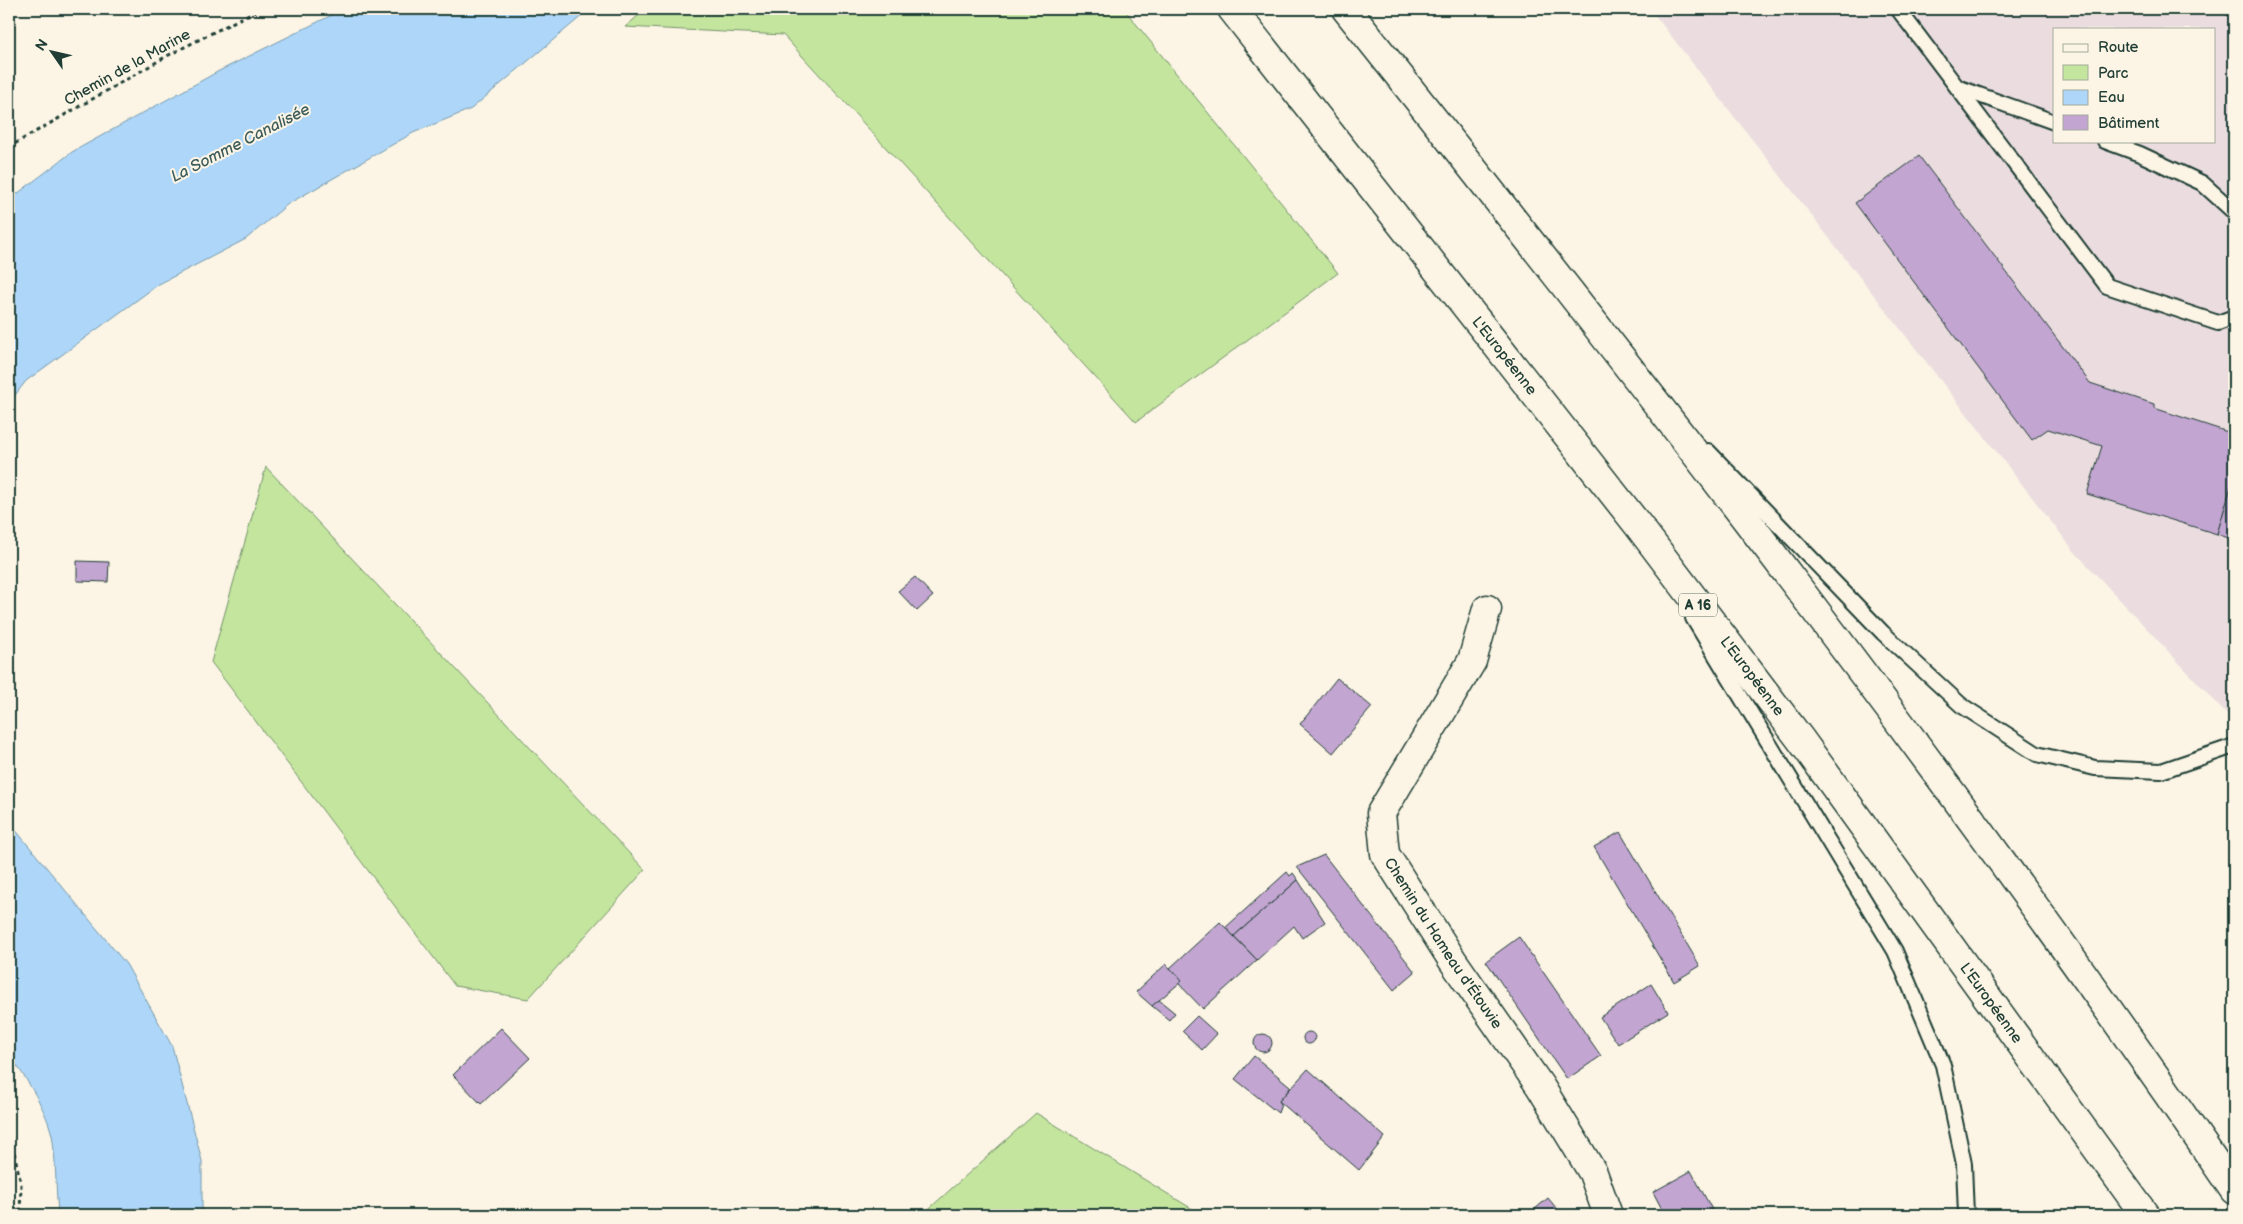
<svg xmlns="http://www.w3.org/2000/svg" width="2243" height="1224" viewBox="0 0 2243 1224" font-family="'Balsamiq Sans',sans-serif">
<rect width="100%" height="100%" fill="#fcf5e5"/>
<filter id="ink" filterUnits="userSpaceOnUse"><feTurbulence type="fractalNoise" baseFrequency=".02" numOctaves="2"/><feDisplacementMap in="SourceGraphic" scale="10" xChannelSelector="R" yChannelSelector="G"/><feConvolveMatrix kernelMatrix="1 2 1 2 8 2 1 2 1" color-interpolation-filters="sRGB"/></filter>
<g filter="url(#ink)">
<!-- built -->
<path fill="#ebdddf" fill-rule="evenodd" d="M1650,9H2234V718L2228,715L2074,551ZM2054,29H2214V141H2054Z"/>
<!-- green -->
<g fill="#c4e59e" stroke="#729169">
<polygon points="646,9 1124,9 1338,273 1136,422 783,35 625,27"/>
<polygon points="266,467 645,870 528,999 455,986 211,662"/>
<polygon points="1036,1113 1194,1210 1187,1215 922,1215"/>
</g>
<!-- water -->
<g fill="#aed6f9" stroke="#7599aa">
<polygon points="344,9 590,9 471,109 413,133 288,204 246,239 159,284 26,381 9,403 9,200 72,152 219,71"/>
<path d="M9,822L126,964L172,1046L202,1161V1215H58C56,1191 56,1165 53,1141C49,1113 26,1077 9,1055Z"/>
</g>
<!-- building -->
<g fill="#c2a5d1" stroke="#1f3d34">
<polygon points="1919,156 2090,383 2154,404 2154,408 2234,434 2234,477 2217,534 2087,494 2102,446 2048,429 2032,440 1855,203"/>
<polygon points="2234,477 2234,540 2217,534"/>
<polygon points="77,561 109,562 108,582 77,581"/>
<polygon points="915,577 933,596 917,611 898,591"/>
<polygon points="1337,678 1372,707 1333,753 1300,724"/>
<polygon points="1620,832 1700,966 1674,982 1594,847"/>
<polygon points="1324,855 1415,972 1394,990 1297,867"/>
<polygon points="1287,872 1290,876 1293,873 1298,880 1234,936 1225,928"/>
<polygon points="1298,880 1325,922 1302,938 1294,926 1257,960 1234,936"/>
<polygon points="1220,922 1257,960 1203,1009 1178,983 1182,981 1170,968"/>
<polygon points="1519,937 1601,1056 1567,1079 1486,961"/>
<polygon points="1166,964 1182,981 1152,1006 1136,992"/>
<polygon points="1651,984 1668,1012 1618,1044 1600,1017"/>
<polygon points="1159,1000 1175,1013 1169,1020 1152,1006"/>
<polygon points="1197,1016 1217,1034 1202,1050 1182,1031"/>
<polygon points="501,1028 530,1058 481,1104 453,1075"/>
<circle cx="1309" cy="1038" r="6"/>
<circle cx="1263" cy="1043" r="9"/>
<polygon points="1254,1056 1291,1087 1279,1101 1281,1104 1278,1113 1235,1079"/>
<polygon points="1308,1069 1385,1137 1359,1170 1279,1101"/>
<polygon points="1691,1171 1715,1215 1665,1215 1653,1192"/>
<polygon points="1548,1198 1562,1215 1528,1215"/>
</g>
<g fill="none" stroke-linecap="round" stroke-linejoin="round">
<defs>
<g id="service">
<polyline points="1898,9 2107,286 2218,323 2234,317"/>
<polyline points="2233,9 2234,9"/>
<polyline points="1957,87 2054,122"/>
<polyline points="2105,141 2140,154 2202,183 2234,212"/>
<polyline points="1708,451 1883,633 1961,705 2037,754 2095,768 2161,771 2234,746"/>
<polyline points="1693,618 1895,951 1943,1065 1964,1164 1966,1215"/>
</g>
<g id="minor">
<path id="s1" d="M1487,609L1472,661L1381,813L1385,854L1453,961L1540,1086L1593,1173L1608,1215"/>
</g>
<g id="motorway">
<path id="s2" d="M1232,9L1638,525L1801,740L2145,1215"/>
<path d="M1346,9C1653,394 1956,783 2234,1190"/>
</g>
</defs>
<!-- service casing -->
<use href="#service" stroke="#1f3d34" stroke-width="18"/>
<!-- minor casing -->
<use href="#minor" stroke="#1f3d34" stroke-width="31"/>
<!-- motorway casing -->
<use href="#motorway" stroke="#1f3d34" stroke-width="31"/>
<!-- path -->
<g stroke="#1f3d34" stroke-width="3" stroke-dasharray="4 4" stroke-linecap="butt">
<polyline points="9,149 16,143 167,56 259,9"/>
<polyline points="9,1129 21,1184 20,1215"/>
</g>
<!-- service -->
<use href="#service" stroke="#fcf5e5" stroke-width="14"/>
<!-- minor -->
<use href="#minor" stroke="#fcf5e5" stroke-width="28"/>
<!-- motorway -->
<use href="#motorway" stroke="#fcf5e5" stroke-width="28"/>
</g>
</g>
<g text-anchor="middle" stroke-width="4" stroke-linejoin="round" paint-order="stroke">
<!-- shield labels -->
<rect fill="#fcf5e5" stroke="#617469" stroke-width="1" x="1679" y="593.5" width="38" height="23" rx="4"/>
<g font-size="14" font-weight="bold" fill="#1f3d34">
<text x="1698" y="610">A 16</text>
</g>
<!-- street labels -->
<g font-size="15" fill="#1f3d34" stroke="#fcf5e5">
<text transform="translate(127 67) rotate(-29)" y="5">Chemin de la Marine</text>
<text dy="5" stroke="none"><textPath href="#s2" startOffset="441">L'Européenne</textPath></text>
<text dy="5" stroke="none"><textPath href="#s2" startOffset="846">L'Européenne</textPath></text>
<text dy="5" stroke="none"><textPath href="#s1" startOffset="379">Chemin du Hameau d'Étouvie</textPath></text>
<text dy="5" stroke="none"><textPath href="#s2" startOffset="1251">L'Européenne</textPath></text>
</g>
<!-- water labels -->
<g font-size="16" font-style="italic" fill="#3c5c5b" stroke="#fcf5e5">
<text transform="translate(240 142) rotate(-27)" y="6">La Somme Canalisée</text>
</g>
</g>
<!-- margin -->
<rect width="2243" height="1224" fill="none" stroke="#fcf5e5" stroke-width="30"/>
<rect x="15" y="15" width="2213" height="1194" fill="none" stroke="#1f3d34" stroke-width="2" filter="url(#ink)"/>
<!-- legend -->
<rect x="2053" y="28" width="162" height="115" fill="#fcf5e5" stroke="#a4ab9e"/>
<rect x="2063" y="44" width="25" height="8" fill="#fcf5e5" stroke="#a4ab9e"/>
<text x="2098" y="52" font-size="15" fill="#1f3d34">Route</text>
<rect x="2063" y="65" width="25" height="15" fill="#c4e59e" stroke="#a4ab9e"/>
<text x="2098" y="78" font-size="15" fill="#1f3d34">Parc</text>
<rect x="2063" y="90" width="25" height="15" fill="#aed6f9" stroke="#a4ab9e"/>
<text x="2098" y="102" font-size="15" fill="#1f3d34">Eau</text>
<rect x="2063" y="115" width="25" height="15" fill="#c2a5d1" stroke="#a4ab9e"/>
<text x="2098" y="128" font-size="15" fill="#1f3d34">Bâtiment</text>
<!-- north arrow -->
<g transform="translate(52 52) rotate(304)" stroke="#fcf5e5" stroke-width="4" paint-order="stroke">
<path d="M0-4L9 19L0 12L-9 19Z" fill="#1f3d34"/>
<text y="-8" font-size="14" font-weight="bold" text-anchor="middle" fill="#1f3d34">N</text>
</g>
</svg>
